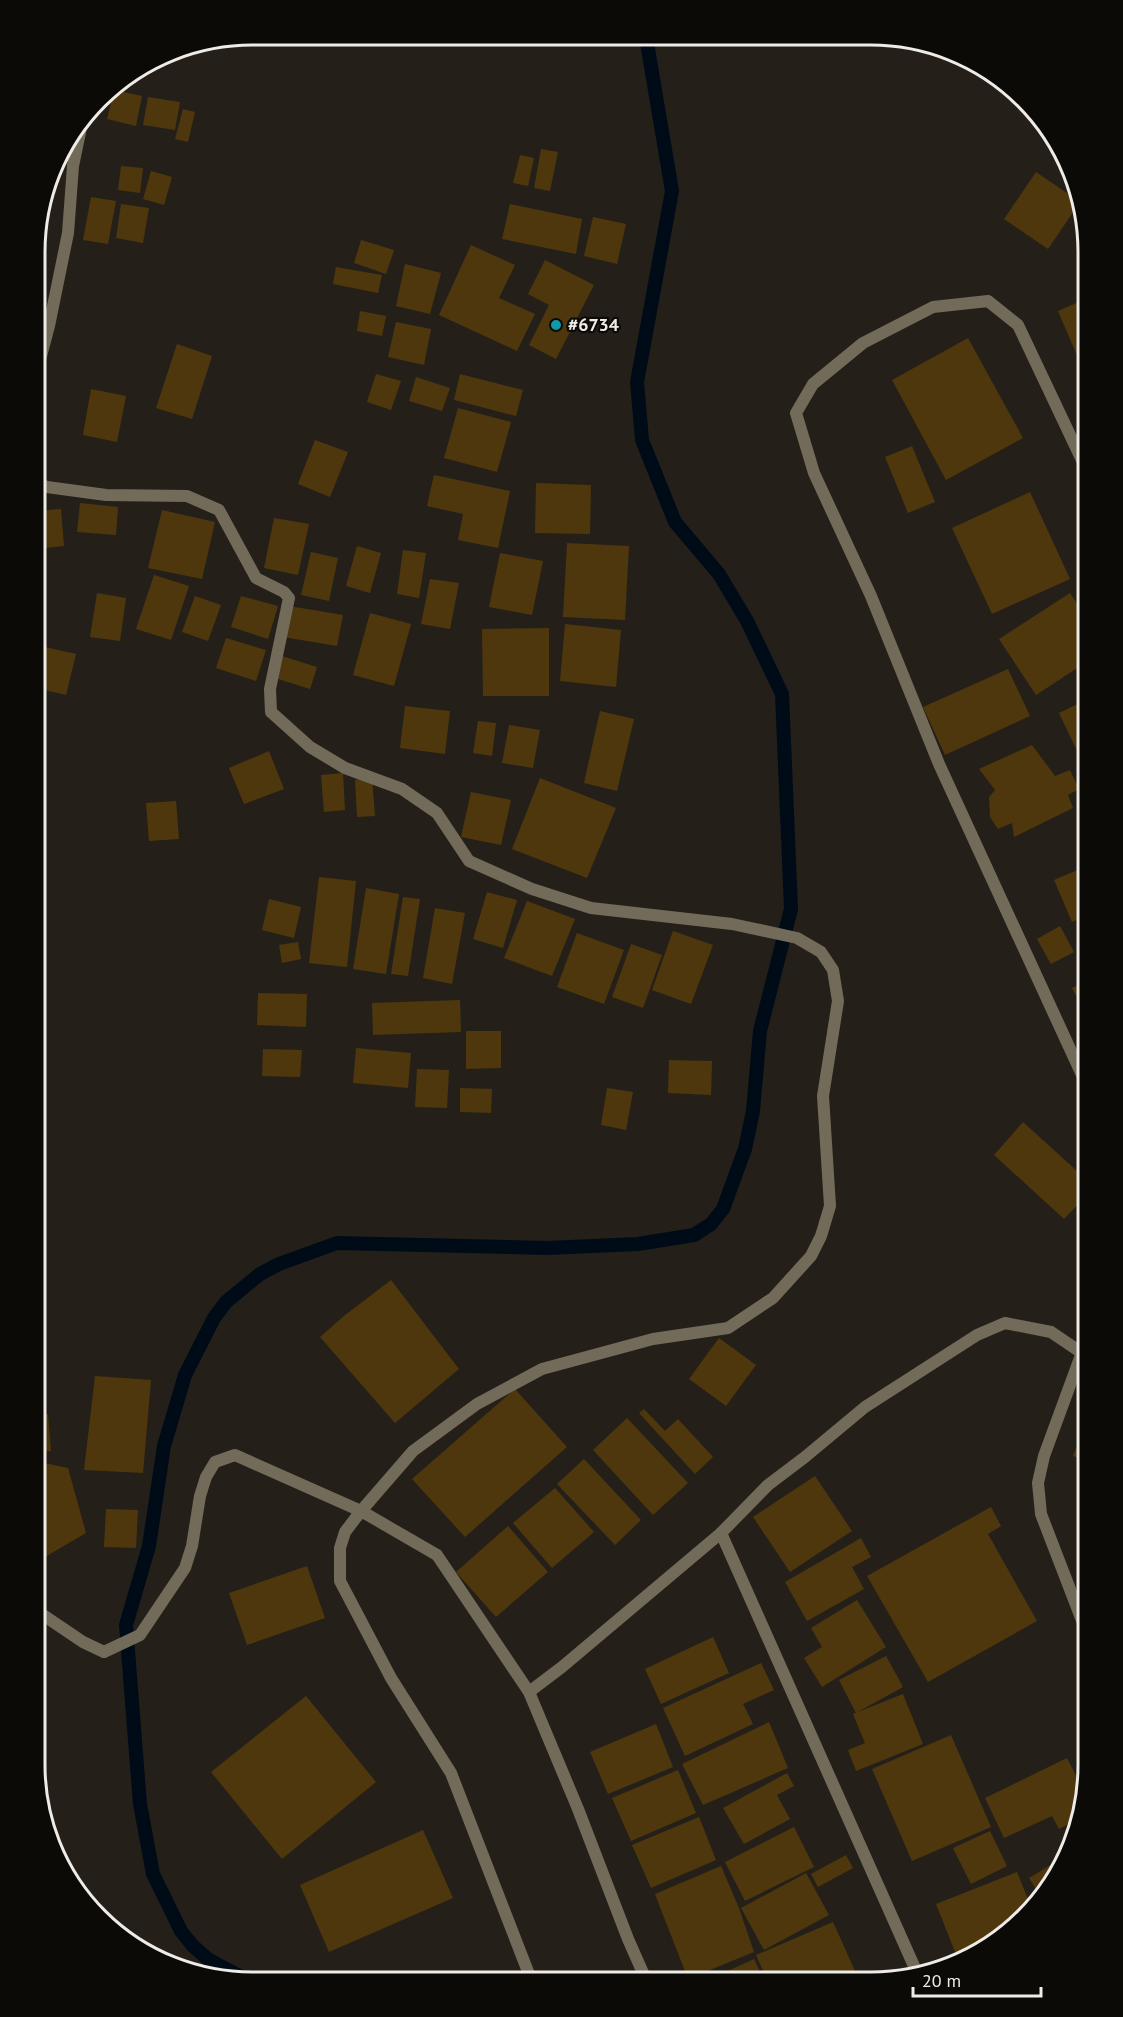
<svg xmlns="http://www.w3.org/2000/svg" width="1123" height="2017" viewBox="0 0 1123 2017" font-family="'PT Sans',sans-serif">
<rect width="100%" height="100%" fill="#242019"/>
<g fill="none" stroke-linecap="round" stroke-linejoin="round">
<!-- stream -->
<polyline stroke="#000b18" stroke-width="14" points="249,1981 209,1960 193,1946 181,1931 153,1874 140,1804 126,1625 149,1546 164,1446 185,1375 214,1318 226,1302 260,1274 279,1264 337,1243 547,1248 638,1244 694,1235 711,1224 723,1209 745,1149 753,1111 760,1031 791,909 782,694 747,621 719,574 675,522 642,440 637,382 672,191 647,43 649,37"/>
</g>
<!-- building -->
<g fill="#4e370d">
<polygon points="114,90 142,96 136,126 107,119"/>
<polygon points="148,97 180,102 175,130 143,125"/>
<polygon points="183,109 195,112 188,142 175,139"/>
<polygon points="541,149 558,152 550,191 534,188"/>
<polygon points="520,155 534,158 528,186 513,183"/>
<polygon points="121,166 143,168 140,193 118,190"/>
<polygon points="151,171 172,177 164,205 143,199"/>
<polygon points="1036,172 1080,202 1048,249 1004,219"/>
<polygon points="91,197 116,201 108,244 83,240"/>
<polygon points="121,204 149,208 143,243 116,238"/>
<polygon points="510,204 582,219 576,254 502,239"/>
<polygon points="593,217 626,224 617,264 584,256"/>
<polygon points="361,240 394,250 386,274 354,263"/>
<polygon points="471,245 515,265 499,298 535,314 517,351 439,315"/>
<polygon points="545,260 594,285 556,359 529,345 549,305 528,294"/>
<polygon points="405,264 441,273 430,314 396,306"/>
<polygon points="336,267 382,275 378,293 333,284"/>
<polygon points="1088,298 1088,381 1058,311"/>
<polygon points="360,311 386,316 382,336 357,331"/>
<polygon points="396,322 431,329 424,365 388,357"/>
<polygon points="968,338 1023,438 946,480 892,380"/>
<polygon points="177,344 212,356 192,419 156,408"/>
<polygon points="376,374 401,381 391,410 367,402"/>
<polygon points="460,374 523,390 516,416 454,400"/>
<polygon points="416,377 450,388 442,411 409,401"/>
<polygon points="91,389 126,396 117,442 83,435"/>
<polygon points="458,408 511,422 497,472 444,458"/>
<polygon points="315,440 348,452 330,497 298,484"/>
<polygon points="912,446 935,502 908,513 885,457"/>
<polygon points="434,475 510,491 498,548 458,540 463,514 427,506"/>
<polygon points="536,483 591,485 590,534 535,533"/>
<polygon points="1030,492 1070,579 992,614 952,528"/>
<polygon points="80,503 118,507 116,535 77,532"/>
<polygon points="61,509 64,546 36,549 36,511"/>
<polygon points="162,510 215,522 202,579 148,568"/>
<polygon points="274,518 309,524 298,575 264,568"/>
<polygon points="567,543 629,546 625,620 563,617"/>
<polygon points="357,546 381,553 370,593 346,586"/>
<polygon points="403,550 426,553 419,598 397,594"/>
<polygon points="311,552 338,558 329,601 301,595"/>
<polygon points="500,553 543,561 532,615 489,607"/>
<polygon points="154,575 189,586 171,640 136,629"/>
<polygon points="430,579 459,583 450,629 421,624"/>
<polygon points="97,593 126,598 120,641 90,637"/>
<polygon points="1070,593 1088,620 1088,661 1036,695 999,639"/>
<polygon points="195,596 221,605 208,641 182,632"/>
<polygon points="241,596 278,606 268,639 231,627"/>
<polygon points="289,606 343,615 337,646 283,637"/>
<polygon points="370,613 411,624 394,686 353,675"/>
<polygon points="565,624 621,630 616,687 560,681"/>
<polygon points="549,628 549,696 483,696 482,629"/>
<polygon points="226,638 266,650 256,681 216,668"/>
<polygon points="36,645 76,654 66,695 36,688"/>
<polygon points="282,656 317,667 310,689 275,678"/>
<polygon points="1008,669 1030,716 945,755 923,707"/>
<polygon points="1088,699 1088,774 1059,713"/>
<polygon points="405,706 450,711 445,754 400,748"/>
<polygon points="600,711 634,719 617,791 584,783"/>
<polygon points="478,721 496,723 492,756 473,753"/>
<polygon points="509,725 540,730 533,768 502,763"/>
<polygon points="1032,745 1055,776 1070,770 1079,789 1068,795 1073,808 1014,837 1012,823 998,829 990,817 989,797 995,790 979,769"/>
<polygon points="269,751 284,789 244,804 229,768"/>
<polygon points="343,773 345,810 324,812 321,775"/>
<polygon points="372,778 375,816 357,817 355,780"/>
<polygon points="540,778 616,808 587,878 512,849"/>
<polygon points="471,792 511,800 501,845 461,837"/>
<polygon points="176,801 179,839 149,841 146,803"/>
<polygon points="1087,866 1088,915 1072,922 1054,880"/>
<polygon points="319,877 356,881 347,967 309,963"/>
<polygon points="366,888 399,894 386,974 353,969"/>
<polygon points="487,892 517,900 503,948 473,939"/>
<polygon points="403,897 420,899 408,976 391,974"/>
<polygon points="269,899 301,907 294,938 262,930"/>
<polygon points="527,901 575,919 552,976 504,958"/>
<polygon points="435,908 465,913 452,984 423,978"/>
<polygon points="1060,926 1074,952 1051,964 1037,939"/>
<polygon points="673,931 713,945 691,1004 652,990"/>
<polygon points="577,933 624,950 604,1004 557,987"/>
<polygon points="298,942 301,959 282,963 279,945"/>
<polygon points="631,944 662,955 643,1008 612,997"/>
<polygon points="1088,980 1088,1018 1072,988"/>
<polygon points="258,993 307,994 306,1027 257,1025"/>
<polygon points="460,1000 461,1032 373,1035 372,1003"/>
<polygon points="466,1031 501,1031 501,1068 466,1069"/>
<polygon points="356,1048 411,1053 408,1088 353,1083"/>
<polygon points="263,1049 302,1050 300,1077 262,1076"/>
<polygon points="669,1060 712,1061 711,1095 668,1093"/>
<polygon points="417,1069 449,1070 447,1108 415,1107"/>
<polygon points="460,1088 492,1089 491,1113 460,1112"/>
<polygon points="607,1088 633,1092 626,1130 601,1125"/>
<polygon points="1023,1122 1088,1181 1088,1194 1064,1219 994,1155"/>
<polygon points="391,1280 459,1369 395,1423 320,1337 344,1316"/>
<polygon points="719,1338 756,1365 726,1406 689,1379"/>
<polygon points="95,1376 151,1380 143,1473 84,1470"/>
<polygon points="515,1389 567,1447 465,1537 412,1479"/>
<polygon points="644,1409 665,1431 678,1419 713,1457 695,1474 639,1413"/>
<polygon points="35,1414 48,1414 51,1451 35,1452"/>
<polygon points="627,1418 688,1483 653,1515 593,1450"/>
<polygon points="1088,1418 1088,1462 1073,1456"/>
<polygon points="584,1459 641,1520 615,1545 557,1484"/>
<polygon points="35,1461 68,1468 86,1533 45,1557 35,1485"/>
<polygon points="815,1476 852,1531 790,1572 753,1517"/>
<polygon points="1088,1485 1088,1512 1078,1508"/>
<polygon points="555,1488 594,1532 552,1568 513,1523"/>
<polygon points="991,1507 1001,1526 988,1534 1037,1621 928,1682 867,1576"/>
<polygon points="106,1509 138,1510 136,1548 104,1547"/>
<polygon points="508,1526 548,1572 496,1617 456,1572"/>
<polygon points="861,1538 871,1557 852,1567 864,1589 807,1621 785,1582"/>
<polygon points="307,1566 325,1618 247,1645 229,1593"/>
<polygon points="857,1600 886,1647 822,1687 804,1658 822,1647 811,1628"/>
<polygon points="713,1637 729,1673 661,1704 645,1669"/>
<polygon points="886,1656 903,1687 856,1713 839,1680"/>
<polygon points="761,1663 774,1690 743,1704 753,1724 685,1756 663,1708"/>
<polygon points="903,1694 923,1744 856,1771 848,1750 865,1743 853,1714"/>
<polygon points="306,1696 376,1782 282,1859 211,1772"/>
<polygon points="769,1722 788,1768 703,1805 682,1764"/>
<polygon points="656,1724 673,1767 608,1794 590,1752"/>
<polygon points="951,1735 991,1827 912,1861 872,1769"/>
<polygon points="1067,1758 1085,1794 1079,1819 1059,1829 1052,1816 1004,1838 985,1798"/>
<polygon points="678,1770 696,1813 631,1841 612,1798"/>
<polygon points="787,1773 794,1786 777,1795 790,1819 744,1844 723,1808"/>
<polygon points="699,1817 716,1860 651,1888 632,1845"/>
<polygon points="794,1827 814,1867 745,1901 725,1862"/>
<polygon points="423,1830 453,1898 329,1952 300,1885"/>
<polygon points="990,1831 1007,1866 971,1884 953,1848"/>
<polygon points="1069,1854 1043,1898 1042,1899 1029,1878"/>
<polygon points="846,1855 853,1868 818,1887 811,1874"/>
<polygon points="721,1866 739,1908 754,1952 688,1979 655,1894"/>
<polygon points="1017,1872 1032,1909 1003,1938 959,1962 936,1904"/>
<polygon points="806,1873 829,1915 764,1950 741,1908"/>
<polygon points="833,1922 860,1982 768,1982 756,1955"/>
<polygon points="754,1959 765,1982 704,1982"/>
</g>
<g fill="none" stroke-linecap="round" stroke-linejoin="round">
<!-- minor -->
<g stroke="#736b59" stroke-width="12">
<polyline points="36,375 49,326 68,233 73,166 82,123"/>
<polyline points="1088,1088 939,764 871,596 814,473 796,413 813,384 863,343 933,307 988,301 1018,325 1088,473"/>
<polyline points="721,1533 918,1975"/>
<polyline points="35,1613 43,1615 83,1642 104,1652 140,1635 185,1568 192,1546 200,1496 206,1477 215,1462 235,1455 361,1511 413,1451 477,1404 542,1369 653,1339 728,1328 773,1298 811,1256 821,1236 830,1206 823,1096 838,1001 833,970 821,952 797,938 732,924 591,908 532,889 469,861 437,813 402,789 345,768 310,747 271,712 270,689 289,598 284,592 256,578 219,510 187,496 106,495 47,487 36,483"/>
<polyline points="1088,1636 1041,1514 1038,1483 1044,1456 1088,1336"/>
<polyline points="529,1692 562,1667 721,1533 768,1485 805,1457 865,1407 977,1335 1005,1323 1051,1332 1082,1353"/>
<polyline points="532,1982 451,1773 391,1678 340,1581 340,1548 345,1532 361,1511 437,1555 529,1692 578,1809 628,1939 647,1982"/>
</g>
</g>
<!-- markers -->
<circle fill="#0f9aa8" stroke="#0c0a07" stroke-width="2" cx="556" cy="325" r="6"/>
<g text-anchor="middle" stroke-width="4.5" stroke-linejoin="round" paint-order="stroke">
<!-- poi labels -->
<g font-size="18" font-weight="bold" fill="#efece8" stroke="#0c0a07" text-anchor="start">
<text x="568" y="331">#6734</text>
</g>
</g>
<!-- crop -->
<path d="M0 0H1123V2017H0ZM252 45H871A207 207 0 0 1 1078 252V1765A207 207 0 0 1 871 1972H252A207 207 0 0 1 45 1765V252A207 207 0 0 1 252 45Z" fill="#0c0a07" fill-rule="evenodd"/>
<path fill="none" stroke="#efece8" stroke-width="3" d="M252 45H871A207 207 0 0 1 1078 252V1765A207 207 0 0 1 871 1972H252A207 207 0 0 1 45 1765V252A207 207 0 0 1 252 45Z"/>
<!-- scale -->
<path d="M913 1987v9h128v-9" fill="none" stroke="#efece8" stroke-width="3"/>
<text x="922" y="1987" font-size="18" fill="#efece8" stroke="#0c0a07" stroke-width="4.5" paint-order="stroke">20 m</text>
</svg>
